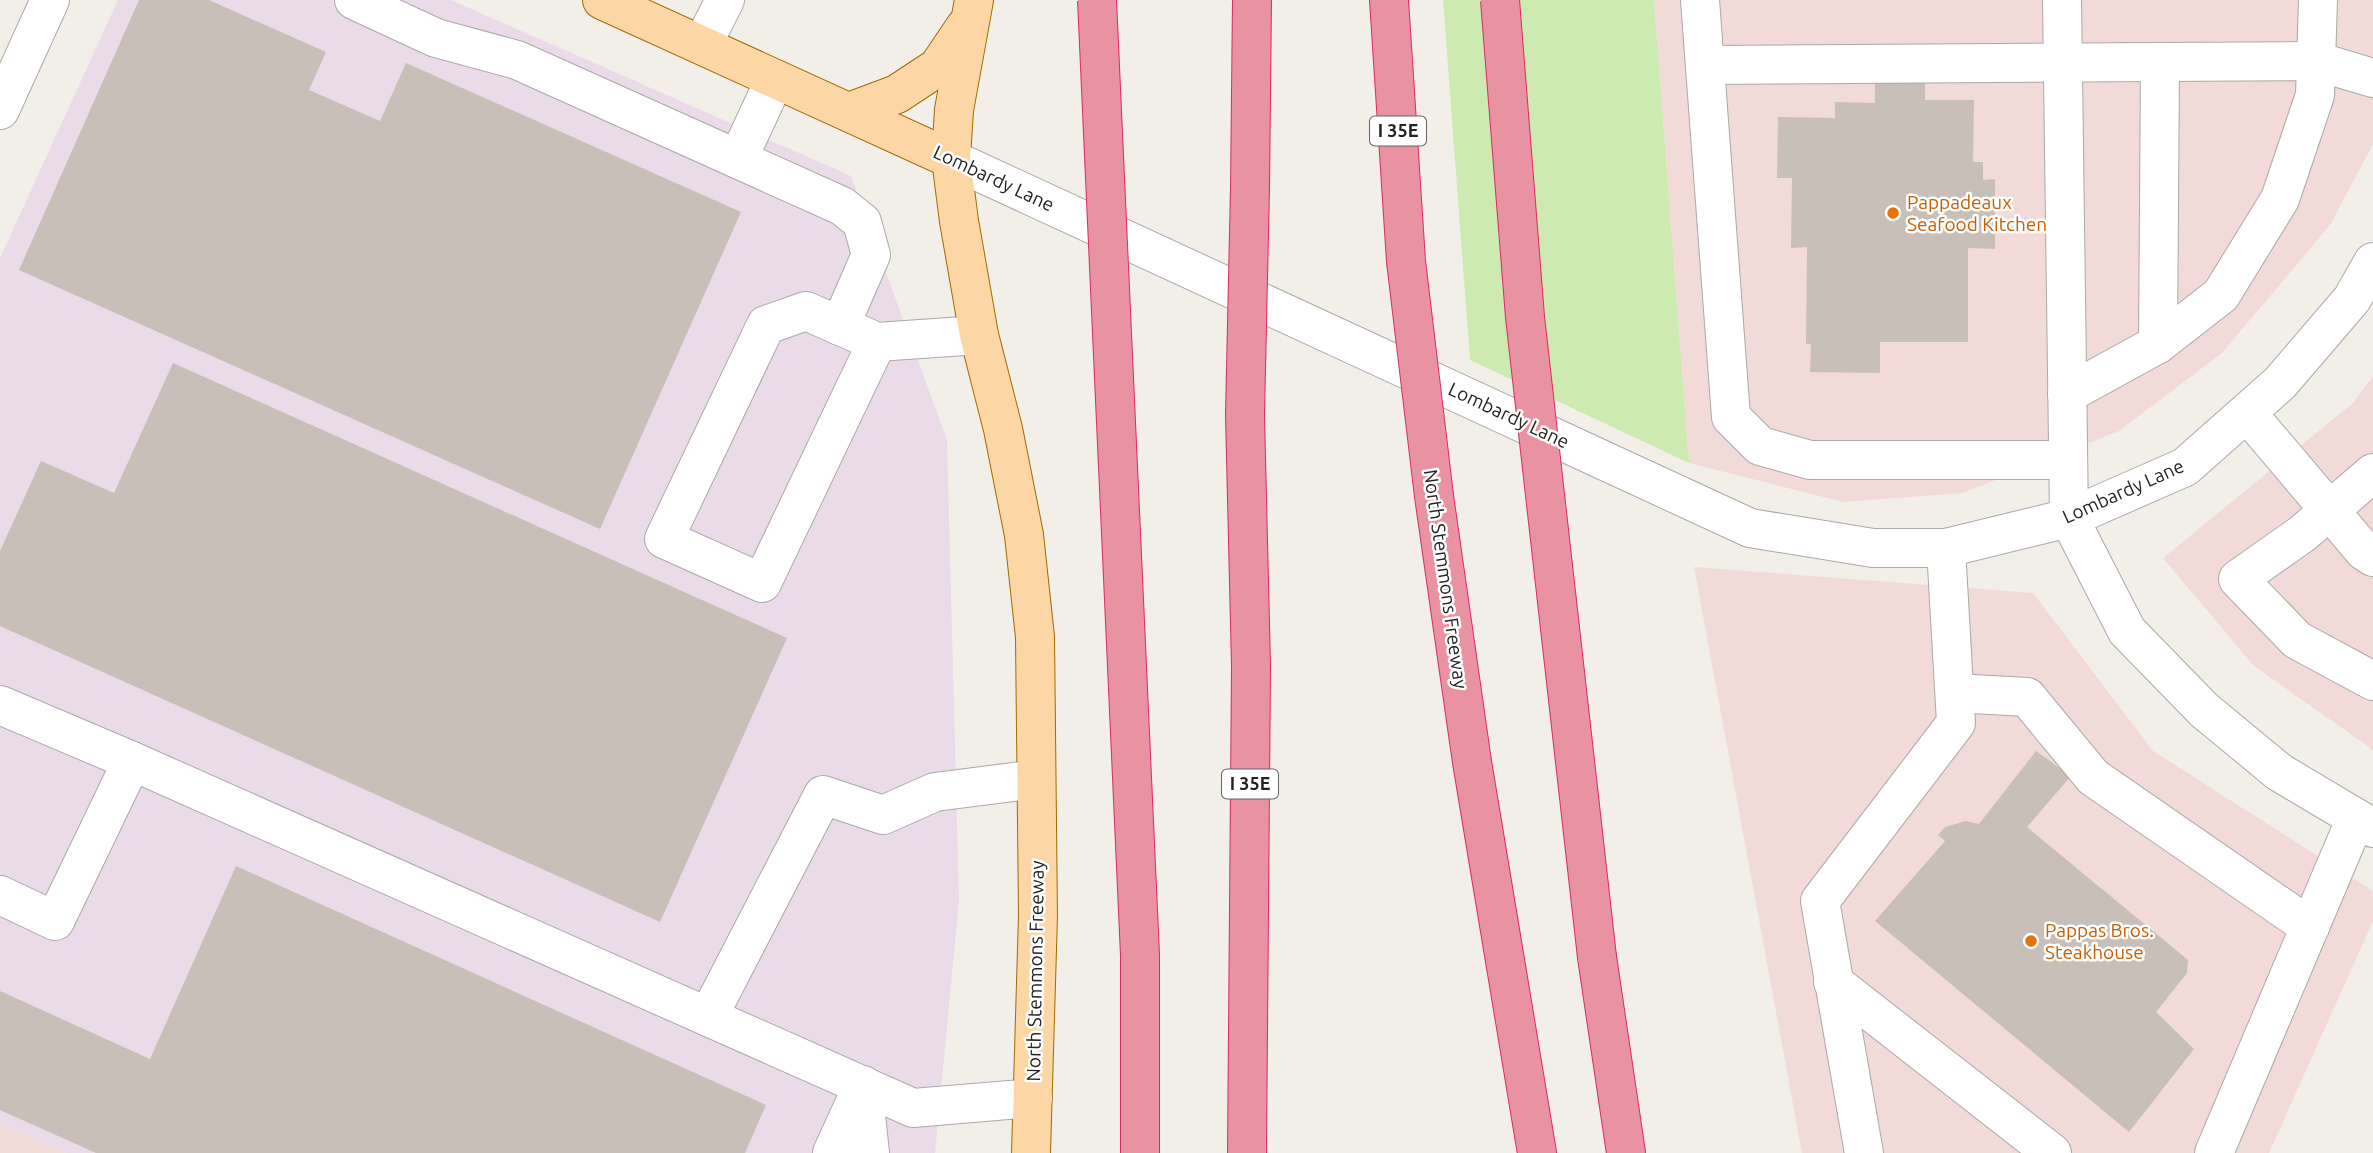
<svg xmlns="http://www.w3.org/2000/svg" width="2373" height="1153" viewBox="0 0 2373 1153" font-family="Ubuntu,sans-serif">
<rect width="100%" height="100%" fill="#f2efe9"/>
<!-- commercial -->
<g fill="#f2dad9">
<polygon points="1654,0 2373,0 2373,144 2330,225 2222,353 2119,431 1963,493 1843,502 1689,463"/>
<polygon points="2373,376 2373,750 2253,665 2163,558 2353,403"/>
<polygon points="1694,567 2033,593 2153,751 2373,891 2373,921 2269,1153 1802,1153"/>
<polygon points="0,1124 66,1153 0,1153"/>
</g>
<!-- industrial -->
<polygon fill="#ebdbe8" points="118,0 451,0 851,176 947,440 959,900 935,1153 66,1153 0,1124 0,258"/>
<!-- grass -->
<polygon fill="#cdebb0" points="1443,0 1654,0 1689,463 1470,360"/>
<!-- building -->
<g fill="#c7bfb8">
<polygon points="139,0 209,0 326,52 309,90 380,121 406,63 741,212 600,529 19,270"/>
<polygon points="1875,83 1925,83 1925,100 1974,100 1973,162 1983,162 1983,180 1995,179 1995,249 1968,248 1968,342 1880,342 1880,373 1810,372 1811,344 1806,344 1807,247 1791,248 1792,178 1777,178 1778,117 1835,118 1835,102 1875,103"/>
<polygon points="173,363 787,638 660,922 0,626 0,551 41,461 114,493"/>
<polygon points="2036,751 2071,776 2027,827 2188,960 2187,973 2156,1012 2194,1049 2129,1132 1875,921 1945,841 1938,835 1945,827 1966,821 1979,824"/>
<polygon points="236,866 766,1105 745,1153 96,1153 0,1110 0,991 150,1059"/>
</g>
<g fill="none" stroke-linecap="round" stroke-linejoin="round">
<defs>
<g id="minor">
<polyline points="354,0 436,38 517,60 842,206 862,222 871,255 840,326"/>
<polyline points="1700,0 1731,417 1760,446 1810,460 2068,460"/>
<polyline points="2062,0 2069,518 2127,631 2204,710 2279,772 2373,828"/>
<polyline points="702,45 725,0"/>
<polyline points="1705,65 2316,61 2373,78"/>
<polyline points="0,110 50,0"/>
<polyline points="738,159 775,79"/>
<polyline points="951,159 1750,528 1873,548 1946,548 2069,518 2185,467 2280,383 2352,299 2373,262"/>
<polyline points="877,342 762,583 664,539 766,325 806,311 877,342 979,335"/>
<polyline points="2158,344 2160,62"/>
<polyline points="2067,394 2158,344 2221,295 2280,199 2315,95 2318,0"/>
<polyline points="2247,413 2364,551 2373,557"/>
<polyline points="2373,473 2302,534 2238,579 2297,640 2373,681"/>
<polyline points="1955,693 2027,697 2093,777 2310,927"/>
<polyline points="0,705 132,761 913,1108 1033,1098"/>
<polyline points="0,895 55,921 132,761"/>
<polyline points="1833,982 2052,1153"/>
<polyline points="708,1017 823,795 883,815 935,792 1036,779"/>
<polyline points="863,1087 870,1153"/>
<polyline points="832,1153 863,1085"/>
<polyline points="1864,1153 1820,901 1956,723 1946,548"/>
<polyline points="2214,1153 2356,818"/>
</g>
<g id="major">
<polyline points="602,0 951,159"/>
<polyline points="974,0 954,110 951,159 959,221 979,335 1003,429 1024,535 1035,637 1038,915 1031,1153"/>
<polyline points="849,112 897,94 938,67 965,27"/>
</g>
<g id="highway">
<polyline points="1389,0 1406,261"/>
<polyline points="1250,188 1252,0"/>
<polyline points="1245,415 1251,666 1247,1153"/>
<polyline points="1434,496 1472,762 1537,1153"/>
<polyline points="1597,957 1626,1153"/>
</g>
</defs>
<!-- minor casing -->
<use href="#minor" stroke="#a9a9a9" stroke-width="40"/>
<!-- major casing -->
<use href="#major" stroke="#a06b00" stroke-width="40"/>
<!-- highway casing -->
<use href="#highway" stroke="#dc2a67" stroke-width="40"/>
<!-- minor -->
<use href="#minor" stroke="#fff" stroke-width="38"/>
<!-- major -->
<use href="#major" stroke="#fcd6a4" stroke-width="38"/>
<!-- highway -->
<use href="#highway" stroke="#e892a2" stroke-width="38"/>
<defs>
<g id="highway-bridge">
<polyline points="1097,0 1140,955 1140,1153"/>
<polyline points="1500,0 1525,317 1597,957"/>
<polyline points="1406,261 1434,496"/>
<polyline points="1245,415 1250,188"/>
</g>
</defs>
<!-- highway-bridge casing -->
<use href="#highway-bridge" stroke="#dc2a67" stroke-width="40" stroke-linecap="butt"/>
<!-- highway-bridge -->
<use href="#highway-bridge" stroke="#e892a2" stroke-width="38"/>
</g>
<!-- markers -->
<g fill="#e8710a" stroke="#fff" stroke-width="2.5">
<circle cx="1893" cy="213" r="7"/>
<circle cx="2031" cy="941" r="7"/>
</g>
<g text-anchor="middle" stroke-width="5" stroke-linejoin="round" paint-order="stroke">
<!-- shield labels -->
<g fill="#fff" stroke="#646464" stroke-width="2">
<rect x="1370" y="116.5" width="56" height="29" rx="5"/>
<rect x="1222" y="769.5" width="56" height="29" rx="5"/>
</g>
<g font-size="18" font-weight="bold" fill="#222">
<text x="1398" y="137">I 35E</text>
<text x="1250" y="790">I 35E</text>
</g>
<!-- street labels -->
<g font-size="19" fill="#222" stroke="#fff">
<text transform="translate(994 178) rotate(25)" y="7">Lombardy Lane</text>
<text transform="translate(1509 415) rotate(25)" y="7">Lombardy Lane</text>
<text transform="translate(2123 491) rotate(-24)" y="7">Lombardy Lane</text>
<text transform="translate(1446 579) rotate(82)" y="7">North Stemmons Freeway</text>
<text transform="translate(1035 971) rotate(-89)" y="7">North Stemmons Freeway</text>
</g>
<!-- food labels -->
<g font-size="19" fill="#c56008" stroke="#fff" text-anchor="start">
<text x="1907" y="209">Pappadeaux<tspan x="1907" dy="22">Seafood Kitchen</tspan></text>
<text x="2045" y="937">Pappas Bros.<tspan x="2045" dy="22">Steakhouse</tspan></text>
</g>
</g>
</svg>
